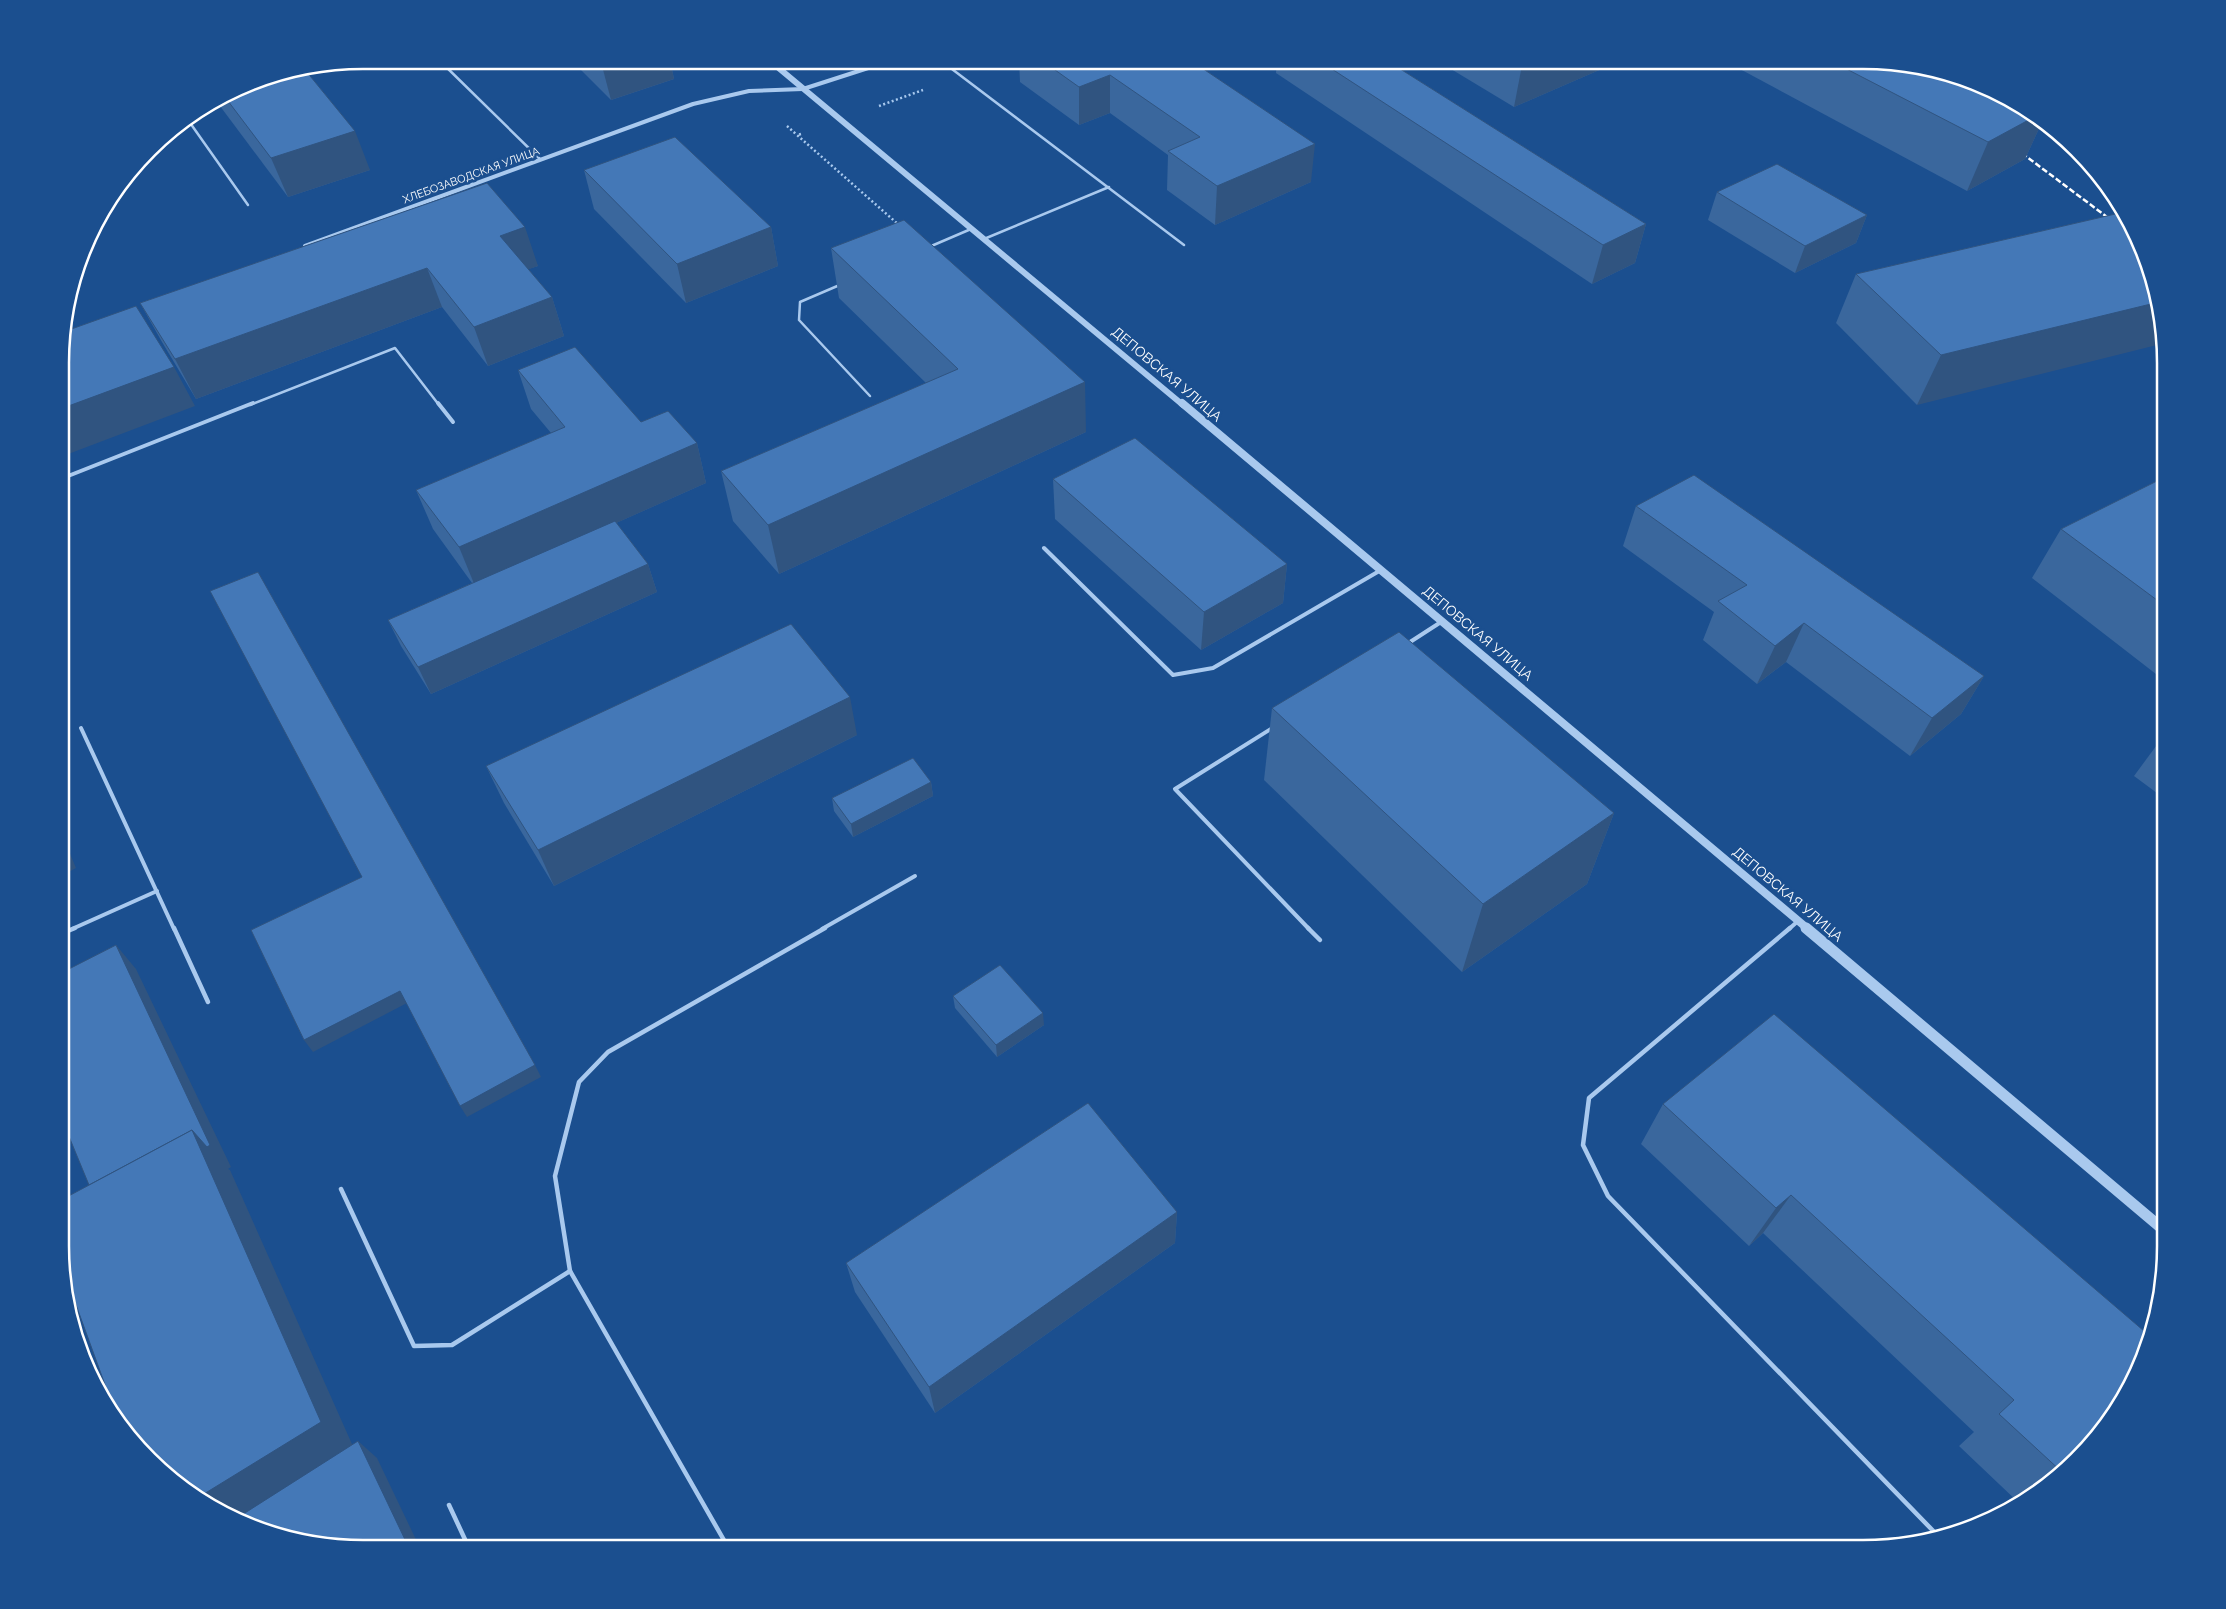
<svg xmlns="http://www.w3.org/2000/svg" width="2226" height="1609" viewBox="0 0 2226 1609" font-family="Raleway,sans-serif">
<rect width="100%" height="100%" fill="#1b4f8f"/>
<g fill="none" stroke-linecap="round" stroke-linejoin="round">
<!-- path -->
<g stroke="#a9c9ee" stroke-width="2.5" stroke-dasharray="2 2.5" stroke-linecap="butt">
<polyline points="683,60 692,68"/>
<polyline points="879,106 923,90"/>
<polyline points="787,126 797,135"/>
<polyline points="801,134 797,135 899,225"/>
</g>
<!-- service-far2 -->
<g stroke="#a9c9ee" stroke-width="2.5">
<polyline points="439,60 540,159"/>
<polyline points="940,60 1184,245"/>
<polyline points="188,120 248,205"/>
<polyline points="984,239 1109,187"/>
<polyline points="929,247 971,229"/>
<polyline points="842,284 800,302 799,320 870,396"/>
<polyline points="250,405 395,348 439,405"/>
</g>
<!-- service-far1 -->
<g stroke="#a9c9ee" stroke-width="4">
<polyline points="438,403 453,422"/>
<polyline points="63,478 253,403"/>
<polyline points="1044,548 1173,675 1213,668 1381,570"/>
<polyline points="1407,644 1441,622"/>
<polyline points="1274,727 1175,789 1309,929"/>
<polyline points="81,728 174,929"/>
<polyline points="72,929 157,891"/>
<polyline points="822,929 915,876"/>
<polyline points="1789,929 1798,921"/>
</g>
<!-- service -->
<g stroke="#a9c9ee" stroke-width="4.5">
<polyline points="174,928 208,1002"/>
<polyline points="1308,928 1320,940"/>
<polyline points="1790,928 1589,1098 1583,1145 1608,1196 1941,1539"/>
<polyline points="63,933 75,928"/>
<polyline points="341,1189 414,1346 452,1345 570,1271"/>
<polyline points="449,1505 469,1548"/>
<polyline points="729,1549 570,1271 555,1176 579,1082 608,1052 825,928"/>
</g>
<!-- minor -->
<polyline stroke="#a9c9ee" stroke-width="4" points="305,246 693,104 749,91 803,89 893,60"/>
<!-- tertiary-far2 -->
<polyline stroke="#a9c9ee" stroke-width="6" points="769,60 1183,405"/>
<!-- tertiary-far1 -->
<polyline stroke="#a9c9ee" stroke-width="8" points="1182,403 1808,929"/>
<!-- tertiary -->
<polyline stroke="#a9c9ee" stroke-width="11" points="1806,928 2165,1231"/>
<!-- rail -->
<polyline stroke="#fff" stroke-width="2.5" stroke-dasharray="6 2.5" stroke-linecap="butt" points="2015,148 2107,217"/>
</g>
<!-- wall -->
<g fill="#3a679d">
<polygon points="571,60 670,60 674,79 611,100"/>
<polygon points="1019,60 1190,60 1311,182 1215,225 1167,190 1168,155 1110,113 1079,125 1020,82"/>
<polygon points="1277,60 1386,60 1646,224 1635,263 1592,284 1276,73"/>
<polygon points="1436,60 1620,61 1514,107"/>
<polygon points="1725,61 1882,61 1979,83 2043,120 2025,159 1967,191"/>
<polygon points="247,83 370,170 288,197 217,102"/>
<polygon points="584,170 771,227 778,266 686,303 594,209"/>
<polygon points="487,183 538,266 528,269 552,297 564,336 488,366 442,307 196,399 162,342 140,303"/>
<polygon points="1717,192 1867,215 1856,243 1795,273 1708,220"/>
<polygon points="2124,212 1917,405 1836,323 1856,274"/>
<polygon points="831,248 1086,432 779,574 733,521 721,471 926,383 839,298"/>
<polygon points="518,370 641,422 697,443 706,483 616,523 648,564 657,592 431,694 401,646 388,620 472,583 433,529 416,490 551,433 531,409"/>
<polygon points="2165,477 2165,681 2032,578 2061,529"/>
<polygon points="1053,479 1287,564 1283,603 1201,650 1055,519"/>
<polygon points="1636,506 1984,676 1961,714 1910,756 1786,662 1757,684 1703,640 1714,612 1623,546"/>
<polygon points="1272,708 1614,813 1587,884 1462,972 1264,780"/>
<polygon points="857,735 554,886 504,803 486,766"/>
<polygon points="2165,736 2165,799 2134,776 2162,738"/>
<polygon points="931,782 933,796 853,837 834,811 832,798"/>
<polygon points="953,996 1044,1025 997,1057 955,1008"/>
<polygon points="1663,1104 2151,1337 2103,1431 2063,1474 2019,1503 1959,1446 1974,1432 1763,1233 1749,1246 1641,1144"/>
<polygon points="1177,1212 1175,1243 935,1413 855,1292 846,1263"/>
</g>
<!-- shaded-wall -->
<g fill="#305480">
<polygon points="607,60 670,60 674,79 611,100 601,62"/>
<polygon points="1523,60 1620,61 1514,107"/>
<polygon points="1110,75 1110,113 1079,125 1079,87"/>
<polygon points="2036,116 2043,120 2025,159 1967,191 1988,142"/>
<polygon points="355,131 370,170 288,197 271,158"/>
<polygon points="1315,144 1311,182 1215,225 1217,186"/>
<polygon points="1867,215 1856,243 1795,273 1805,246"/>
<polygon points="1646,224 1635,263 1592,284 1603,245"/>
<polygon points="525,227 538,266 513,275 500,236"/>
<polygon points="771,227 778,266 686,303 677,264"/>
<polygon points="427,268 442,307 196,399 175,359"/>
<polygon points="552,297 564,336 488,366 474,327"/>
<polygon points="2155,303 2165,343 1917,405 1941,355"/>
<polygon points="174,367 195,406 63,456 63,408"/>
<polygon points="1085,382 1086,432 779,574 768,525"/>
<polygon points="697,443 706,483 475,586 459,547"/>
<polygon points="648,564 657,592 431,694 418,667"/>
<polygon points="1287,564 1283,603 1201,650 1204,612"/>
<polygon points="1804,623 1786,662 1757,684 1775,646"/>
<polygon points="1984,676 1961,714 1910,756 1932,718"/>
<polygon points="850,697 857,735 554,886 538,850"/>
<polygon points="931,782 933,796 853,837 851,824"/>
<polygon points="1614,813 1587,884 1462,972 1483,904"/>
<polygon points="63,837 76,868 63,875"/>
<polygon points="116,945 136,969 231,1167 228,1169 230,1170 356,1453 246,1522 199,1497 192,1130"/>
<polygon points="400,991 407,1003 313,1052 304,1040"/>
<polygon points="1043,1013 1044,1025 997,1057 996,1045"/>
<polygon points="535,1065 541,1077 467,1117 460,1106"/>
<polygon points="1791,1195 1763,1233 1749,1246 1776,1208"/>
<polygon points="1177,1212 1175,1243 935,1413 929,1387"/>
<polygon points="358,1441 377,1458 420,1548 409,1548"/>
</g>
<!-- building -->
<g fill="#4478b7" stroke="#305480">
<polygon points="1041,60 1190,60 1315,144 1217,186 1168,151 1200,137 1110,75 1079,87"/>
<polygon points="1318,60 1386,60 1646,224 1603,245"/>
<polygon points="1831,61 1882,61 1979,83 2036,116 1988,142"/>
<polygon points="306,71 355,131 271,158 225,97 247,83"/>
<polygon points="675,137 771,227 677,264 584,170"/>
<polygon points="1777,164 1867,215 1805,246 1717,192"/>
<polygon points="487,183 525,227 500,236 552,297 474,327 427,268 175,359 140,303"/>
<polygon points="2124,212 2135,229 2155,303 1941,355 1856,274"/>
<polygon points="904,220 1085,382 768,525 721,471 958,369 831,248"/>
<polygon points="136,306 174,367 63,408 63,332"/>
<polygon points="575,347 641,422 668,411 697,443 459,547 416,490 565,427 518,370"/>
<polygon points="1135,438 1287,564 1204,612 1053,479"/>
<polygon points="1694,475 1984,676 1932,718 1804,623 1775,646 1718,601 1747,585 1636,506"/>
<polygon points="2165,477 2165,606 2061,529"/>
<polygon points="615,521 648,564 418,667 388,620"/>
<polygon points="258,572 535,1065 460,1106 400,991 304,1040 251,930 362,877 210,591"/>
<polygon points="791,624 850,697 538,850 486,766"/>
<polygon points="1399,632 1614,813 1483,904 1272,708"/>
<polygon points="913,758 931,782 851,824 832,798"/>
<polygon points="116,945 210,1145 207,1147 192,1130 89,1185 63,1122 63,972"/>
<polygon points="1000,965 1043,1013 996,1045 953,996"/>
<polygon points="1774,1014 2151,1337 2150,1344 2103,1431 2063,1473 1999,1414 2014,1400 1791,1195 1776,1208 1663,1104"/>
<polygon points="1088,1103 1177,1212 929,1387 846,1263"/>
<polygon points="192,1130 321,1422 199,1497 178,1486 116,1415 63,1269 63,1199"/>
<polygon points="358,1441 409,1548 344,1548 265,1533 237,1518"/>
</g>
<g text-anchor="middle" stroke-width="5" stroke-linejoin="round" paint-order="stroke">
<!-- far-street labels -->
<g font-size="11" fill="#fff" stroke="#1b4f8f">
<text transform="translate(471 175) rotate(-20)" y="4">ХЛЕБОЗАВОДСКАЯ УЛИЦА</text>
</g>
<!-- street labels -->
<g font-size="14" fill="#fff" stroke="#1b4f8f">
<text transform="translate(1167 374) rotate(40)" y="5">ДЕПОВСКАЯ УЛИЦА</text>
<text transform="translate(1478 633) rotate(40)" y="5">ДЕПОВСКАЯ УЛИЦА</text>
<text transform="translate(1788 894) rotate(40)" y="5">ДЕПОВСКАЯ УЛИЦА</text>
</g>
</g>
<!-- crop -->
<path d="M0 0H2226V1609H0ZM363 69H1863A294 294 0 0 1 2157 363V1246A294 294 0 0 1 1863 1540H363A294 294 0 0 1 69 1246V363A294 294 0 0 1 363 69Z" fill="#1b4f8f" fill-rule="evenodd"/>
<path fill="none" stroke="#fff" stroke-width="2.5" d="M363 69H1863A294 294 0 0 1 2157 363V1246A294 294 0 0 1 1863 1540H363A294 294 0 0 1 69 1246V363A294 294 0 0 1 363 69Z"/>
</svg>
